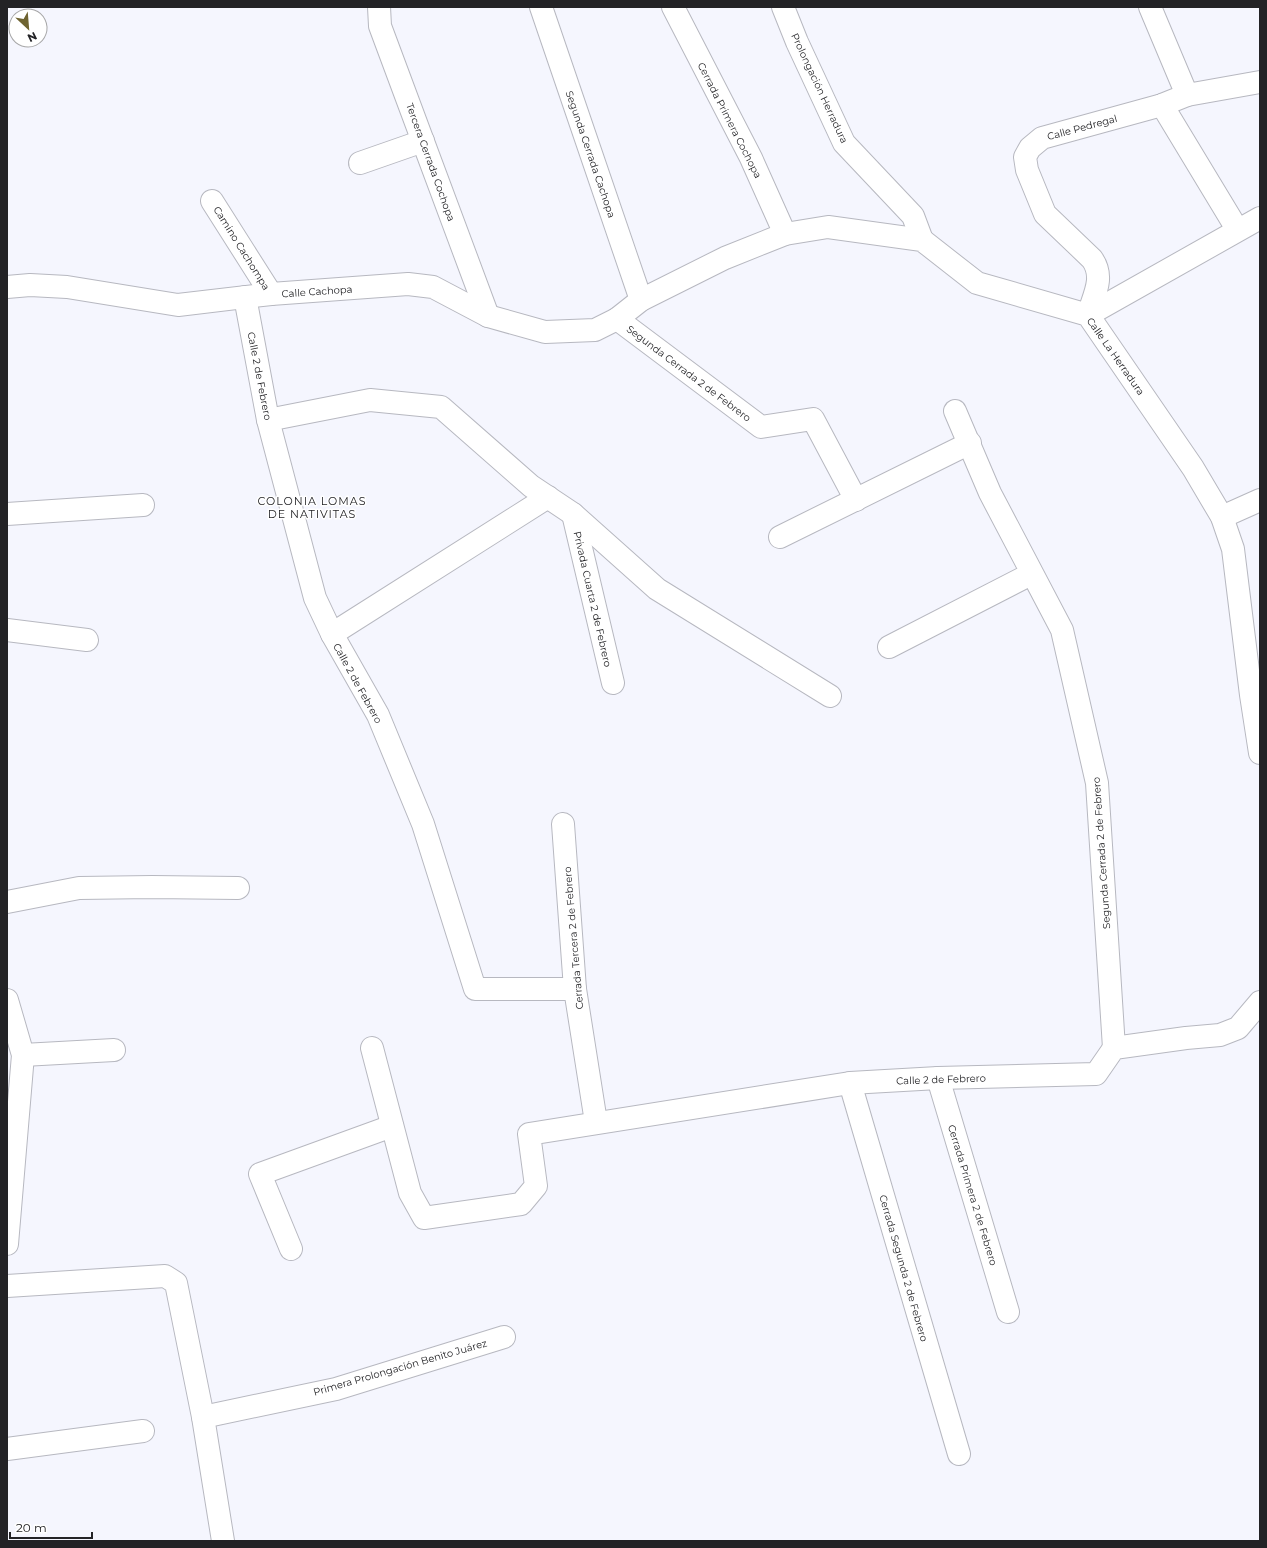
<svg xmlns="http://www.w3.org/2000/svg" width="1267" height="1548" viewBox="0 0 1267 1548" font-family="Montserrat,sans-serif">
<rect width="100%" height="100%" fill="#f5f6fe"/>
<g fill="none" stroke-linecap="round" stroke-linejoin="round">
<defs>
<g id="minor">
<polyline points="379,7 380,26 488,316"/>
<polyline points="541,7 641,300"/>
<polyline points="673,7 751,158 785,234"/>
<polyline points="783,7 797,42 844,143 913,216 922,240"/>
<polyline points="1187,95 1260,82"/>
<polyline points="1162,105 1237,229"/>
<polyline points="360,163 423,141"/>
<polyline points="212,201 271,294"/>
<polyline points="7,287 30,285 67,287 178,305 271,294 408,284 433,287 488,316 545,332 595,330 617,319 641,300 725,258 785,234 828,227 922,240 977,283 1088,315 1193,468 1222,517 1233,549 1251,695 1260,753"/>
<polyline points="245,297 268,420 315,598 332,634 378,715 423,824 475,989 575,989"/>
<path d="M1088,315C1094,295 1105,277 1092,259L1045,214L1027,170L1025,157L1030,148L1042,138L1162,105L1187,95L1150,7"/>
<polyline points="1088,315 1260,218"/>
<polyline points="617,319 761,427 813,419 856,500"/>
<polyline points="955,411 990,493 1062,630 1097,783 1114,1048"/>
<polyline points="268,420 370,400 441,407 531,486 573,514 657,589 830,696"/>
<polyline points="7,514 143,505"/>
<polyline points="573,514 613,683"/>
<polyline points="1222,517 1260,500"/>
<polyline points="780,537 970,443"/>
<polyline points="7,630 87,640"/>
<polyline points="332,634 548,497"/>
<polyline points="889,647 1031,574"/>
<polyline points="563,824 575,989 596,1122"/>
<polyline points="7,902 79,888 152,887 238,888"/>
<polyline points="7,1000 23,1055 7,1244"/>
<polyline points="372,1048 410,1193 424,1218 521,1204 536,1186 529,1134 850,1083 938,1078 1096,1074 1114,1048 1186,1038 1220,1035 1238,1028 1260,1002"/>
<polyline points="23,1055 114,1050"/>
<polyline points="938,1078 1008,1312"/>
<polyline points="850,1083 959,1454"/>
<polyline points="291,1249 260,1174 392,1126"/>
<polyline points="7,1286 165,1276 176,1283 203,1417 223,1541"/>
<polyline points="203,1417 336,1389 504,1337"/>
<polyline points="7,1449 143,1431"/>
</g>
</defs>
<!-- minor casing -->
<use href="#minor" stroke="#b7b8c0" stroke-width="24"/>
<!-- minor -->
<use href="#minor" stroke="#fff" stroke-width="22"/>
</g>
<g text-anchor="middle" stroke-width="3" stroke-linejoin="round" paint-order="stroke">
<!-- street labels -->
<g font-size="10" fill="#232326" stroke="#fff">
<text transform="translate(820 88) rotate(65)" y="4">Prolongación Herradura</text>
<text transform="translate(730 120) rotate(63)" y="4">Cerrada Primera Cochopa</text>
<text transform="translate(1082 127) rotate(-15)" y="4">Calle Pedregal</text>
<text transform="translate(591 154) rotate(71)" y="4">Segunda Cerrada Cachopa</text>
<text transform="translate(431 162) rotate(70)" y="4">Tercera Cerrada Cochopa</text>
<text transform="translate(242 248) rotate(58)" y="4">Camino Cachompa</text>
<text transform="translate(317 291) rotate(-4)" y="4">Calle Cachopa</text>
<text transform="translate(1116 356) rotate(55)" y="4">Calle La Herradura</text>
<text transform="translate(689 373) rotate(37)" y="4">Segunda Cerrada 2 de Febrero</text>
<text transform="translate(260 376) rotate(79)" y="4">Calle 2 de Febrero</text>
<text transform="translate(593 599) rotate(77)" y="4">Privada Cuarta 2 de Febrero</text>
<text transform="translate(358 683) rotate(61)" y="4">Calle 2 de Febrero</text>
<text transform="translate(1101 853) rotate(-94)" y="4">Segunda Cerrada 2 de Febrero</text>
<text transform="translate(573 938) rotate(-95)" y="4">Cerrada Tercera 2 de Febrero</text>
<text transform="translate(941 1079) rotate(-2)" y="4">Calle 2 de Febrero</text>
<text transform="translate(973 1195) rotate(73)" y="4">Cerrada Primera 2 de Febrero</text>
<text transform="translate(904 1268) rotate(74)" y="4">Cerrada Segunda 2 de Febrero</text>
<text transform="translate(400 1367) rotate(-16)" y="4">Primera Prolongación Benito Juárez</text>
</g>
<!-- neighbourhood labels -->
<g font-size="11" letter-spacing="1" fill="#232326" stroke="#fff">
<text x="312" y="505">COLONIA LOMAS<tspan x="312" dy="13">DE NATIVITAS</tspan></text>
</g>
</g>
<!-- border -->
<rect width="1267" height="1548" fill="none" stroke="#232326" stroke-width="16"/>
<!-- north arrow -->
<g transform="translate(28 28) rotate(154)"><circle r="19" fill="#ffffff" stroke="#a7a7a8"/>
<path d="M0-3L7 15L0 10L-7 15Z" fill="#6e6330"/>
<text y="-6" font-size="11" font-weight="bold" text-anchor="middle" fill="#232326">N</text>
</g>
<!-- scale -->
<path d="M10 1532v6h82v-6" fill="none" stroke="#232326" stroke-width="2"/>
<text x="16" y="1532" font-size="12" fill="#232326" stroke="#ffffff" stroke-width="3" paint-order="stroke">20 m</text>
</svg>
